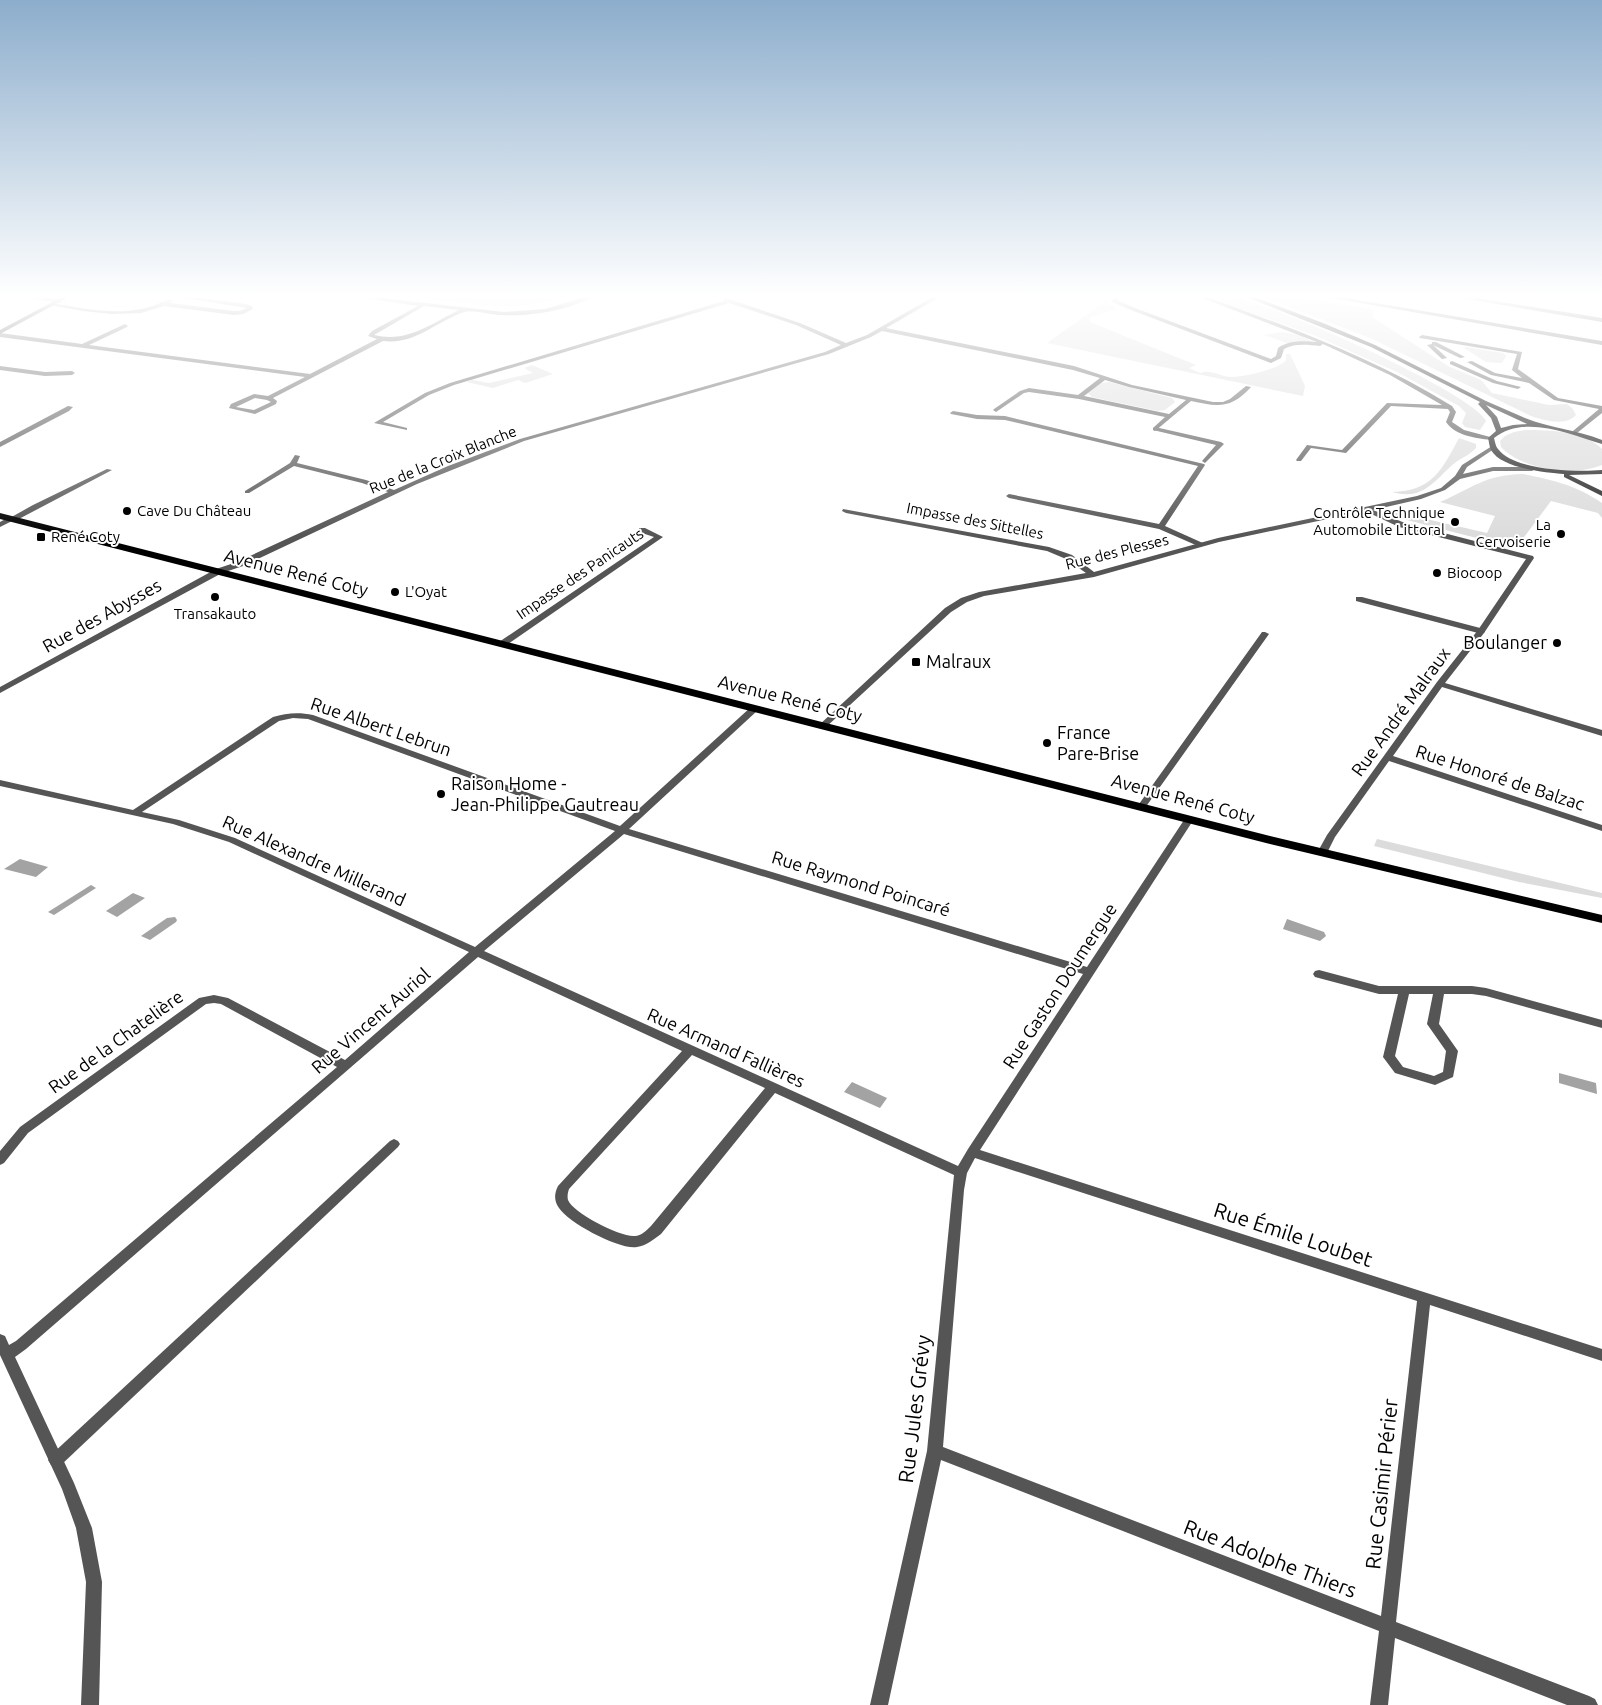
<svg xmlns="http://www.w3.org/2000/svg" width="1602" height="1705" viewBox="0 0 1602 1705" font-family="Ubuntu,sans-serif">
<rect width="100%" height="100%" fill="#fff"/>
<!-- green -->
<g fill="#dcdcdc">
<path d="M424,298H562C513,313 473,304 424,298Z"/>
<path d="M1211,298C1219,298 1229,297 1237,298C1273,304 1473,393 1486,421L1480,430L1465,427L1462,423L1466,413L1459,406L1397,372L1316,336Z"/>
<path d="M1266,298H1305L1375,310L1372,317L1448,366L1481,380L1492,393L1549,405L1567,404L1573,409L1576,415C1565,427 1544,420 1531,416L1370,338Z"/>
<path d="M1106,301L1117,309L1090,317V322L1196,365L1189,368L1200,373C1212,369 1218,376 1230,377C1241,378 1280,369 1286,360V354H1290L1305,386L1303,396L1047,343Z"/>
<polygon points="1282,332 1300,335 1313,342 1287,343 1264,335"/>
<polygon points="1466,347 1503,353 1506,356 1502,363 1486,362 1464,348"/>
<polygon points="532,365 553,374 525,383 518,380 493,388 467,382 472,380 489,383 533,373 524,368"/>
<polygon points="1109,382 1172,398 1175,402 1165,410 1158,411 1092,397 1088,393 1101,383"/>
<path d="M1526,430C1550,430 1584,431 1602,449V465C1573,477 1523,470 1501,447L1500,441L1505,436L1514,432Z"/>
<path d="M1459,438L1476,444V448C1469,456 1458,459 1450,467C1431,485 1421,500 1392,492C1432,491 1442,470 1459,438Z"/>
<path d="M1523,474C1553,480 1576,485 1602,503V518L1598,513L1551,501L1519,544L1499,540L1496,543L1399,518L1391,515L1396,512L1487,533L1495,516L1440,502C1473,488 1484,475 1523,474Z"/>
<polygon points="1377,839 1602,893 1602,898 1519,882 1374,846"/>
</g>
<!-- water -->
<g fill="#a3a3a3">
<polygon points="20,859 48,867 36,877 4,869"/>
<polygon points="91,885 96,888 54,915 48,912"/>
<polygon points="133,893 145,898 117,917 106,911"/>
<polygon points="175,917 177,920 176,922 150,940 141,936 167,918"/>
<polygon points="1287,919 1324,932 1326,936 1320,941 1283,929"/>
<polygon points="1559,1073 1596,1083 1597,1094 1559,1083"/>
<polygon points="852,1082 887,1098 880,1108 844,1092"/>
</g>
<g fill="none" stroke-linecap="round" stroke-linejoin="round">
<!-- lane -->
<g fill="#555" fill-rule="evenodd">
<path d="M1113,298H1118L1117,300L1135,308L1271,359L1276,356L1278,348C1289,340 1304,341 1317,342L1202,298H1210C1294,329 1376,359 1452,406L1456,412L1452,422L1464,430L1494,438L1491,440C1475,438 1456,436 1446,422L1450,412L1448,409L1391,406L1346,453L1311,448L1301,461H1297L1296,460L1307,445L1342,450L1387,403L1442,405L1390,375L1323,344L1320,346C1308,345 1295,343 1284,349L1281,358L1271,363L1131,310L1112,302Z"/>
<polygon points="1332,298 1346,298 1602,341 1602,345"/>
<polygon points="1462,298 1476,298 1602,318 1602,322"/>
<polygon points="1422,335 1522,352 1518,369 1558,398 1602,406 1602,413 1577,433 1573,433 1573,431 1599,409 1554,400 1529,383 1491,375 1467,362 1472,361 1495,373 1522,378 1512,370 1517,354 1420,338 1419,337"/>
<polygon points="1432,342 1436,342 1465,357 1460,358 1433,345 1447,358 1442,359 1427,345 1432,344"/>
<polygon points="1452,361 1497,381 1521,387 1518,389 1493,383 1450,364 1450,362"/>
<polygon points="68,406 73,407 69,411 0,447 0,442"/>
<polygon points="953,411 977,415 1005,416 1204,464 1205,465 1165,526 1205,544 1201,546 1198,546 1159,529 1009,498 1006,496 1009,494 1159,524 1198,466 1005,420 977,419 951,414 950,413"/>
<polygon points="1155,427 1221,442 1224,444 1205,463 1202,461 1216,445 1153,430 1153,428"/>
<polygon points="107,469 112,470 15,521 8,519 33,505"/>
<polygon points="1356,597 1362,597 1484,629 1485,631 1484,633 1478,633 1356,601"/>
<polygon points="394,1139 398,1141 400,1144 398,1147 61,1465 56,1467 51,1465 48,1460 51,1455 390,1141"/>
</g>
<!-- street -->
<g fill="#555" fill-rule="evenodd">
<polygon points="31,298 50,298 62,301 59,303"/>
<path d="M184,298H201L246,304L252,306L253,309L243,314L234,315L164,306L141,313L112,314L83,311L49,305L52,303C81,308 111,315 141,309C151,307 160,303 170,299L173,301L170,303L234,311H240L247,308Z"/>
<path d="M364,298H383L504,312L545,309L582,298H591C567,310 529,317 502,315C492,315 472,309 464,312C435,322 415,345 383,341L273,398L277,401L276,404L255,414L229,408L231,404L254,394L268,396L305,377L0,337V333L82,344L125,324L128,326L127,327L89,345L310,374L377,339L368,336L372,331L418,306ZM424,306L459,310C430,324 408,343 374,335ZM255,398L267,400L271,402L254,410L236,407Z"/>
<path d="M726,298L800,323L846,343L867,335L931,298H938L886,328L1074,366L1132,385L1213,402H1223L1230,399L1246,386L1251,387C1231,409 1218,407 1191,401L1155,431L1153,430V428L1165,417L1079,399L1029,392L1024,393L996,412L993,410L994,409L1020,391L1029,388L1078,395L1100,378L1073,370L882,331L871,337L829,354L524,441L417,484L243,566L222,573L0,693V687L216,569L237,562L388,492L362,483L294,466L249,493H245V491L290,463L295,455L300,456L297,463L366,480L394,490L448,466L520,439L825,352L841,345L796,325L729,303L454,385L429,395L383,422L407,428V430L374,423L425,393L450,383L724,301V299ZM1105,380L1129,387L1186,400L1169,414L1084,396Z"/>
<polygon points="0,366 45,372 72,371 75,373 72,375 45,376 0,370"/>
<polygon points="1492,446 1494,447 1494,449 1467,467 1463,474 1493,467 1532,467 1535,469 1532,471 1493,471 1460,479 1445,490 1421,499 1373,510 1405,523 1533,556 1534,558 1484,633 1445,683 1602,730 1602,736 1442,687 1393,756 1602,825 1602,831 1389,761 1335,837 1326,855 1318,855 1317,853 1327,835 1437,682 1478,630 1526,559 1399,527 1365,511 1219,542 1094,577 984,596 967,602 951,612 825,728 819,728 818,726 945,608 961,598 979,592 1086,573 1066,559 1047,551 846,513 842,511 843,509 1049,547 1072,555 1094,572 1218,538 1417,496 1441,488 1455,476 1462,465"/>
<polygon points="9,517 16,519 0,527 0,522"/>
<polygon points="639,528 645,528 663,537 505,646 499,646 499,642 654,537 639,532"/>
<polygon points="1262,632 1265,632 1269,634 1145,808 1139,808 1137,806 1139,804"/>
<path d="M754,706L757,707L758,709L757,711L629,829L1087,967L1186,817H1192L1194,819L980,1150L1602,1349V1361L1430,1305L1396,1622L1589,1696L1595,1699L1598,1705H1567L1395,1638L1388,1705H1370L1379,1631L941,1460L888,1705H870L927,1451L954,1175L775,1093L661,1234C654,1239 646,1246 637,1247C619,1250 569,1223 559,1208C554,1201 554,1194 558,1186L682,1051L478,957L26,1349L15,1357L74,1483L92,1528L102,1582L99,1705H81L86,1582L76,1528L62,1489L0,1355V1334L5,1336L9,1345L16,1341L337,1067L221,1004L214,1003L206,1004L28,1133L4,1163L0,1165V1151L20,1127L199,998L214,995L228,998L345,1060L469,952L229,842L173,824L0,786V780L133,810L273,717C286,713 299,712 313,715L620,826L751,707ZM293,718L308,719L615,831L475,947L235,838L179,820L142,812L279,721ZM624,834L1083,974L968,1149L958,1166L484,951ZM692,1055L765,1088L651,1226C647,1230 641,1236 635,1236C622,1238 573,1213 568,1200C567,1196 568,1192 569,1189ZM975,1158L1417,1301L1381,1616L943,1447L964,1190L967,1173Z"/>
<path d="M1319,970L1379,986H1472L1486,988L1602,1020V1028L1486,996L1472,994H1444L1439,1024L1458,1051L1453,1077L1435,1085L1395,1073L1383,1057L1398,994H1379L1315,977L1313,974L1315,971ZM1409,994H1433L1427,1024L1446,1051L1443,1072L1434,1076L1403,1067L1395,1056Z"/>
</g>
<!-- secondary -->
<g fill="#222" fill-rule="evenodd">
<polygon points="60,298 67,298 0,334 0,330"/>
<path d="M1249,298H1257L1323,323L1375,345L1486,401L1525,418C1550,428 1577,430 1602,440V444C1570,434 1524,414 1494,438C1495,442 1496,447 1498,449C1514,471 1577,472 1602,470V474L1569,475L1602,491V496L1564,477V474C1545,473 1501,468 1491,450C1489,446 1489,441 1488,438L1496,431L1491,418L1479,405L1478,404L1480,402L1371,347ZM1486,405L1527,424L1513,425L1501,428L1497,417Z"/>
</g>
<!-- primary -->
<polygon fill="#000" fill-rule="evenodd" points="0,513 1270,836 1602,915 1602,923 1266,843 0,519"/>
</g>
<!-- sky -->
<linearGradient id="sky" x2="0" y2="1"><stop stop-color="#8cadcc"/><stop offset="0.55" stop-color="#fff"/><stop offset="1" stop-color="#fff" stop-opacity="0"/></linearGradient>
<rect width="1602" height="537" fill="url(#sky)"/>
<!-- markers -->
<g fill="#000" stroke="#fff" stroke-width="2">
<circle cx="127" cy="511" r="5"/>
<circle cx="1455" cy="522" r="5"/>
<circle cx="1561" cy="534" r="5"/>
<rect x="36" y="532" width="10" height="10" rx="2.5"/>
<circle cx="1437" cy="573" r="5"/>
<circle cx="395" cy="592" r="5"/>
<circle cx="215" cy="597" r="5"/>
<circle cx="1557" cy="643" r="5"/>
<rect x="911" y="657" width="10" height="10" rx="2.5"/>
<circle cx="1047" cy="743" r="5"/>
<circle cx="441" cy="794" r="5"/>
</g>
<g text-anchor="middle" stroke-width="4" stroke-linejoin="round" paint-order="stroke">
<!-- far-street labels -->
<g font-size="15" fill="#000" stroke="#fff">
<text transform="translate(443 460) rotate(-22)" y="5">Rue de la Croix Blanche</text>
<text transform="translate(975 521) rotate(11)" y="5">Impasse des Sittelles</text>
<text transform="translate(1117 552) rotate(-14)" y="5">Rue des Plesses</text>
<text transform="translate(580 574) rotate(-34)" y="5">Impasse des Panicauts</text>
</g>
<!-- far-poi labels -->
<g font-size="15" fill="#000" stroke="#fff" text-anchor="start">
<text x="137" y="516">Cave Du Château</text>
<text x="1445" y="518" text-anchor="end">Contrôle Technique<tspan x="1445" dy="17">Automobile Littoral</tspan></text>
<text x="1551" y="530" text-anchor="end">La<tspan x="1551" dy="17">Cervoiserie</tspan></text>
<text x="51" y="542">René Coty</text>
<text x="1447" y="578">Biocoop</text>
<text x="405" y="597">L'Oyat</text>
<text x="215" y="619" text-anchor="middle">Transakauto</text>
</g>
<!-- street labels -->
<g font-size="18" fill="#000" stroke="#fff">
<text transform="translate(296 573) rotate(14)" y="6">Avenue René Coty</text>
<text transform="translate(102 616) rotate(-29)" y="6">Rue des Abysses</text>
<text transform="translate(790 699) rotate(14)" y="6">Avenue René Coty</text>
<text transform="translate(1401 712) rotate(-54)" y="6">Rue André Malraux</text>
<text transform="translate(381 727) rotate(19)" y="6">Rue Albert Lebrun</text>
<text transform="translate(1500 778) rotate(18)" y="6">Rue Honoré de Balzac</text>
<text transform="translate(1183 799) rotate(15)" y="6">Avenue René Coty</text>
<text transform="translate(314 861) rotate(24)" y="6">Rue Alexandre Millerand</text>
<text transform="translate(861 884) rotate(17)" y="6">Rue Raymond Poincaré</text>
<text transform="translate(1060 986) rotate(-57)" y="6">Rue Gaston Doumergue</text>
<text transform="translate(371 1021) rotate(-41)" y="6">Rue Vincent Auriol</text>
<text transform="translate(116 1042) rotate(-36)" y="6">Rue de la Chatelière</text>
<text transform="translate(726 1048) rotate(24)" y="6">Rue Armand Fallières</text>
</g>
<!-- poi labels -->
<g font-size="18" fill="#000" stroke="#fff" text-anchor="start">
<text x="1547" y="649" text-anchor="end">Boulanger</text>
<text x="926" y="668">Malraux</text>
<text x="1057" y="739">France<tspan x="1057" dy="21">Pare-Brise</tspan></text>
<text x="451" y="790">Raison Home -<tspan x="451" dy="21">Jean-Philippe Gautreau</tspan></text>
</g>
<!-- near-street labels -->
<g font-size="21" fill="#000" stroke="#fff">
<text transform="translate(1293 1235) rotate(18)" y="7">Rue Émile Loubet</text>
<text transform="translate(915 1409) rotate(-83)" y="7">Rue Jules Grévy</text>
<text transform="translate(1382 1484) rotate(-84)" y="7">Rue Casimir Périer</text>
<text transform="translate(1270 1559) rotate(21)" y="7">Rue Adolphe Thiers</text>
</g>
</g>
</svg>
